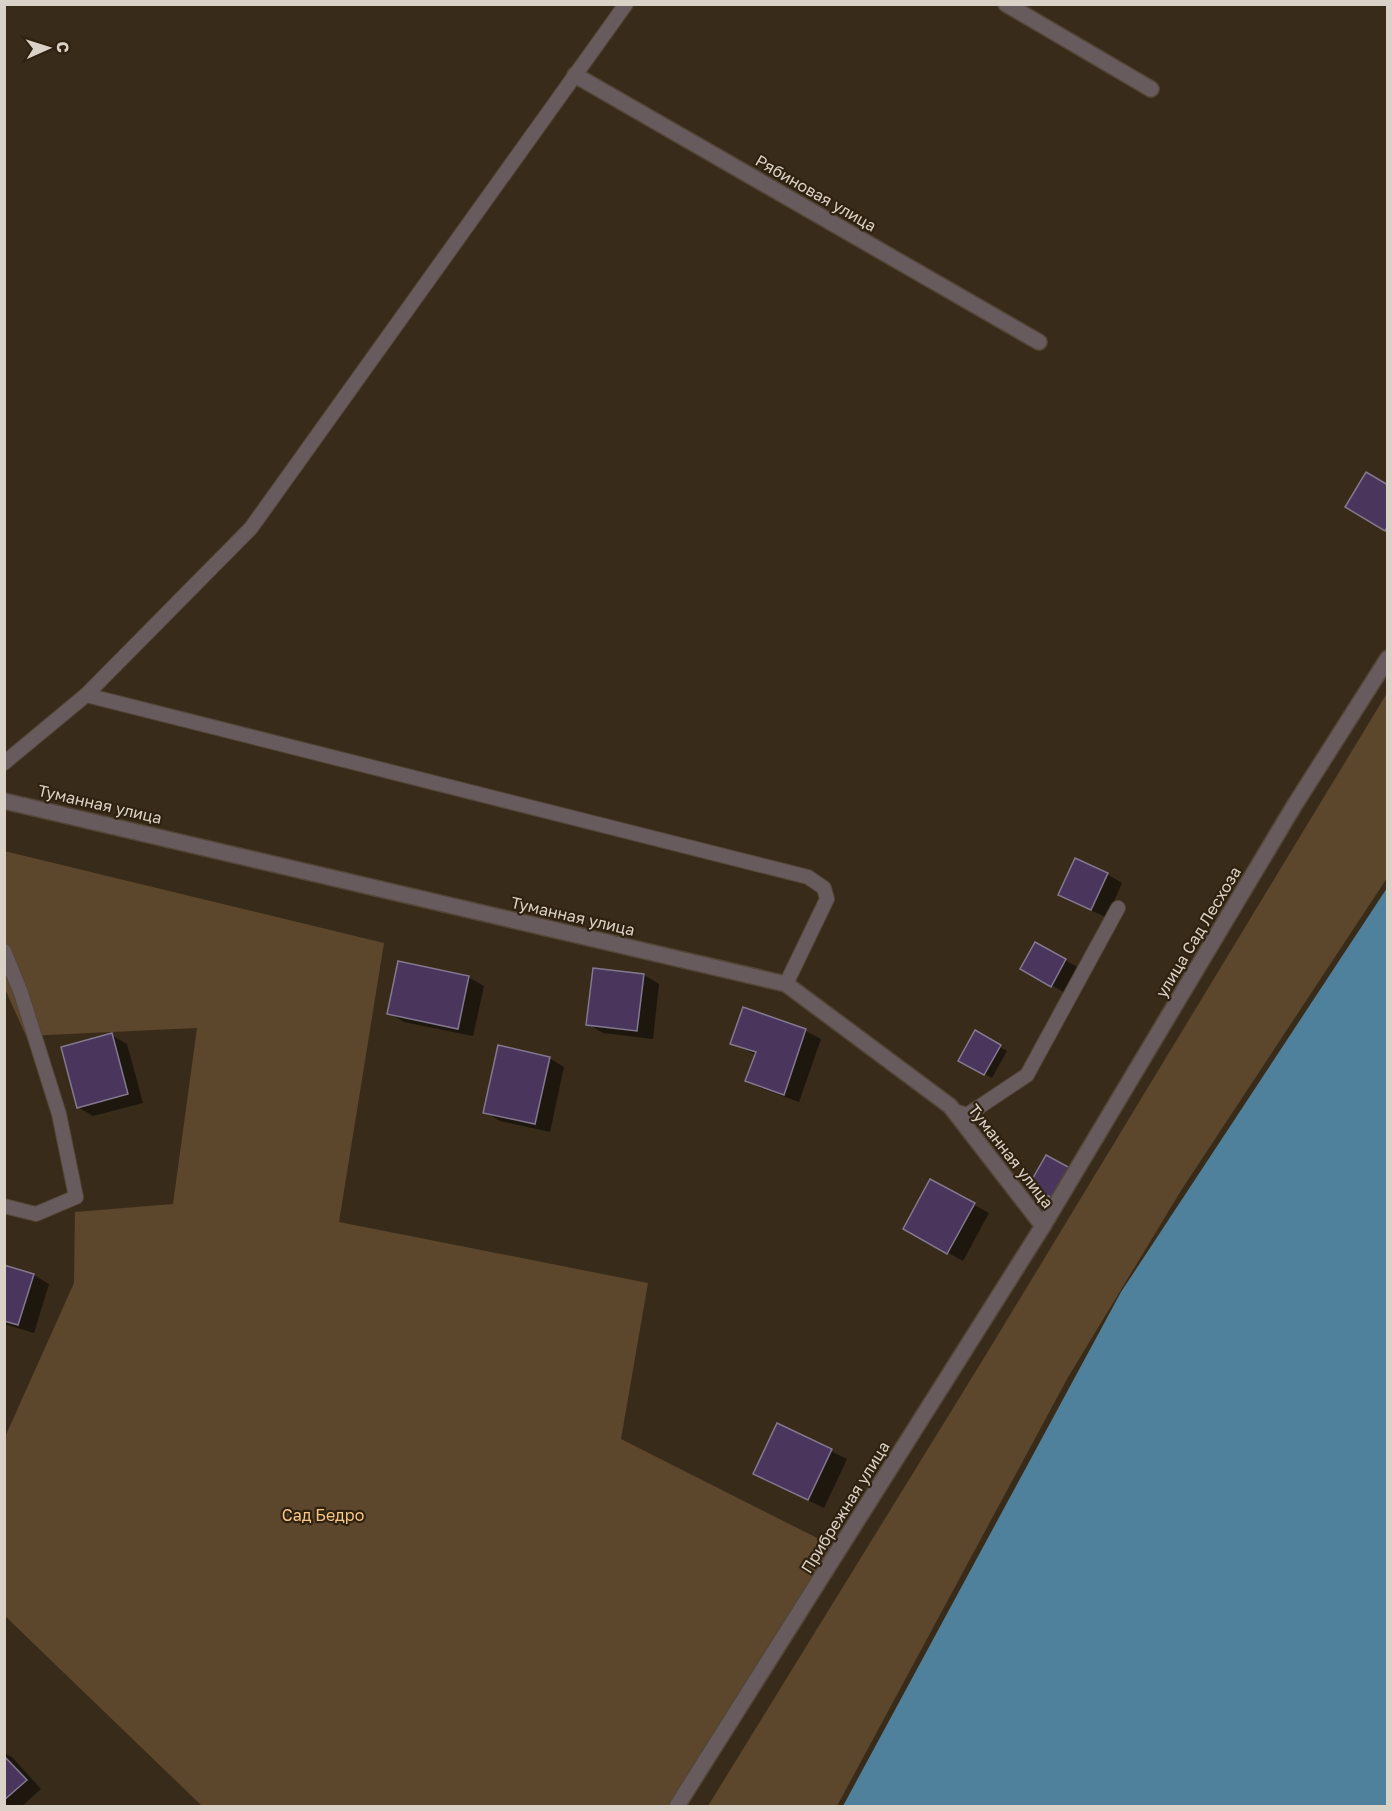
<svg xmlns="http://www.w3.org/2000/svg" width="1392" height="1811" viewBox="0 0 1392 1811" font-family="'Golos Text',sans-serif">
<rect width="100%" height="100%" fill="#392b1a"/>
<!-- green -->
<g fill="#5c472c">
<polygon points="1387,693 1387,878 1182,1189 1067,1379 837,1806 708,1806 987,1353"/>
<polygon points="4,851 384,943 339,1222 648,1283 621,1439 835,1547 676,1806 202,1806 5,1616 5,1437 74,1283 75,1212 173,1204 197,1028 26,1036 5,989"/>
</g>
<!-- water -->
<polygon fill="#4f819c" points="1387,888 1387,1806 843,1806 1121,1292"/>
<!-- shadow -->
<g fill="#0007">
<polygon points="1107,874 1122,883 1107,918 1060,895"/>
<polygon points="1036,944 1081,969 1067,994 1022,968"/>
<polygon points="595,969 644,975 659,984 653,1039 603,1033 588,1024"/>
<polygon points="468,977 484,986 473,1036 404,1022 389,1013"/>
<polygon points="744,1009 806,1031 821,1039 799,1102 763,1089 747,1081 756,1055 732,1043"/>
<polygon points="975,1033 1007,1051 992,1078 960,1060"/>
<polygon points="111,1035 127,1044 143,1103 93,1116 78,1107"/>
<polygon points="549,1058 564,1067 550,1132 500,1121 485,1112"/>
<polygon points="931,1181 989,1213 963,1261 905,1229"/>
<polygon points="4,1266 34,1275 49,1284 34,1333 4,1324"/>
<polygon points="778,1425 847,1459 824,1508 755,1474"/>
<polygon points="4,1753 12,1757 41,1789 22,1806 4,1806"/>
</g>
<!-- building -->
<g fill="#4a365d" stroke="#83788f" stroke-width="1.5">
<polygon points="1366,472 1388,485 1388,526 1385,531 1345,507"/>
<polygon points="1075,858 1108,873 1091,910 1058,895"/>
<polygon points="1035,942 1066,959 1051,987 1020,969"/>
<polygon points="398,961 469,976 458,1029 387,1014"/>
<polygon points="593,968 644,974 637,1031 586,1025"/>
<polygon points="743,1007 806,1029 784,1095 745,1081 756,1052 730,1044"/>
<polygon points="975,1030 1001,1045 984,1075 958,1061"/>
<polygon points="112,1033 128,1094 77,1108 61,1047"/>
<polygon points="498,1045 550,1057 535,1124 483,1113"/>
<polygon points="1046,1155 1072,1169 1055,1200 1029,1185"/>
<polygon points="930,1179 975,1203 947,1254 903,1229"/>
<polygon points="4,1265 34,1274 18,1325 4,1321"/>
<polygon points="777,1423 832,1449 808,1500 753,1474"/>
<polygon points="4,1756 27,1780 4,1800"/>
</g>
<g fill="none" stroke-linecap="round" stroke-linejoin="round">
<defs>
<g id="lane">
<polyline points="86,695 808,877 824,888 827,899 786,984"/>
<polyline points="4,763 86,695 251,528 626,4"/>
<polyline points="4,951 21,993 59,1114 76,1197 36,1214 4,1206"/>
<polyline points="954,1111 967,1115 1027,1075 1118,908"/>
</g>
<g id="street">
<polyline points="1006,4 1151,89"/>
<polyline points="575,75 1039,342"/>
<polyline points="4,801 786,984 950,1106 1043,1226"/>
<polyline points="677,1806 1043,1226 1294,806 1388,658"/>
</g>
</defs>
<!-- lane casing -->
<use href="#lane" stroke="#534636" stroke-width="16"/>
<!-- street casing -->
<use href="#street" stroke="#534636" stroke-width="18"/>
<!-- lane -->
<use href="#lane" stroke="#675b5e" stroke-width="14"/>
<!-- street -->
<use href="#street" stroke="#675b5e" stroke-width="15"/>
</g>
<g text-anchor="middle" stroke-width="4.5" stroke-linejoin="round" paint-order="stroke">
<!-- street labels -->
<g font-size="16" fill="#dbd2c7" stroke="#2f2210">
<text transform="translate(816 193) rotate(30)" y="6">Рябиновая улица</text>
<text transform="translate(100 804) rotate(13)" y="6">Туманная улица</text>
<text transform="translate(573 916) rotate(13)" y="6">Туманная улица</text>
<text transform="translate(1198 932) rotate(-59)" y="6">улица Сад Лесхоза</text>
<text transform="translate(1011 1156) rotate(52)" y="6">Туманная улица</text>
<text transform="translate(845 1507) rotate(-58)" y="6">Прибрежная улица</text>
</g>
<!-- park labels -->
<g font-size="16" fill="#f9c788" stroke="#2f2210">
<text x="323" y="1521">Сад Бедро</text>
</g>
</g>
<!-- border -->
<rect width="1392" height="1811" fill="none" stroke="#dbd2c7" stroke-width="12"/>
<!-- north arrow -->
<g transform="translate(48 48) rotate(87)" stroke="#2f2210" stroke-width="4.5" paint-order="stroke">
<path d="M0-4.5L10 22L0 15L-10 22Z" fill="#dbd2c7"/>
<text y="-9" font-size="16" font-weight="bold" text-anchor="middle" fill="#dbd2c7">С</text>
</g>
</svg>
